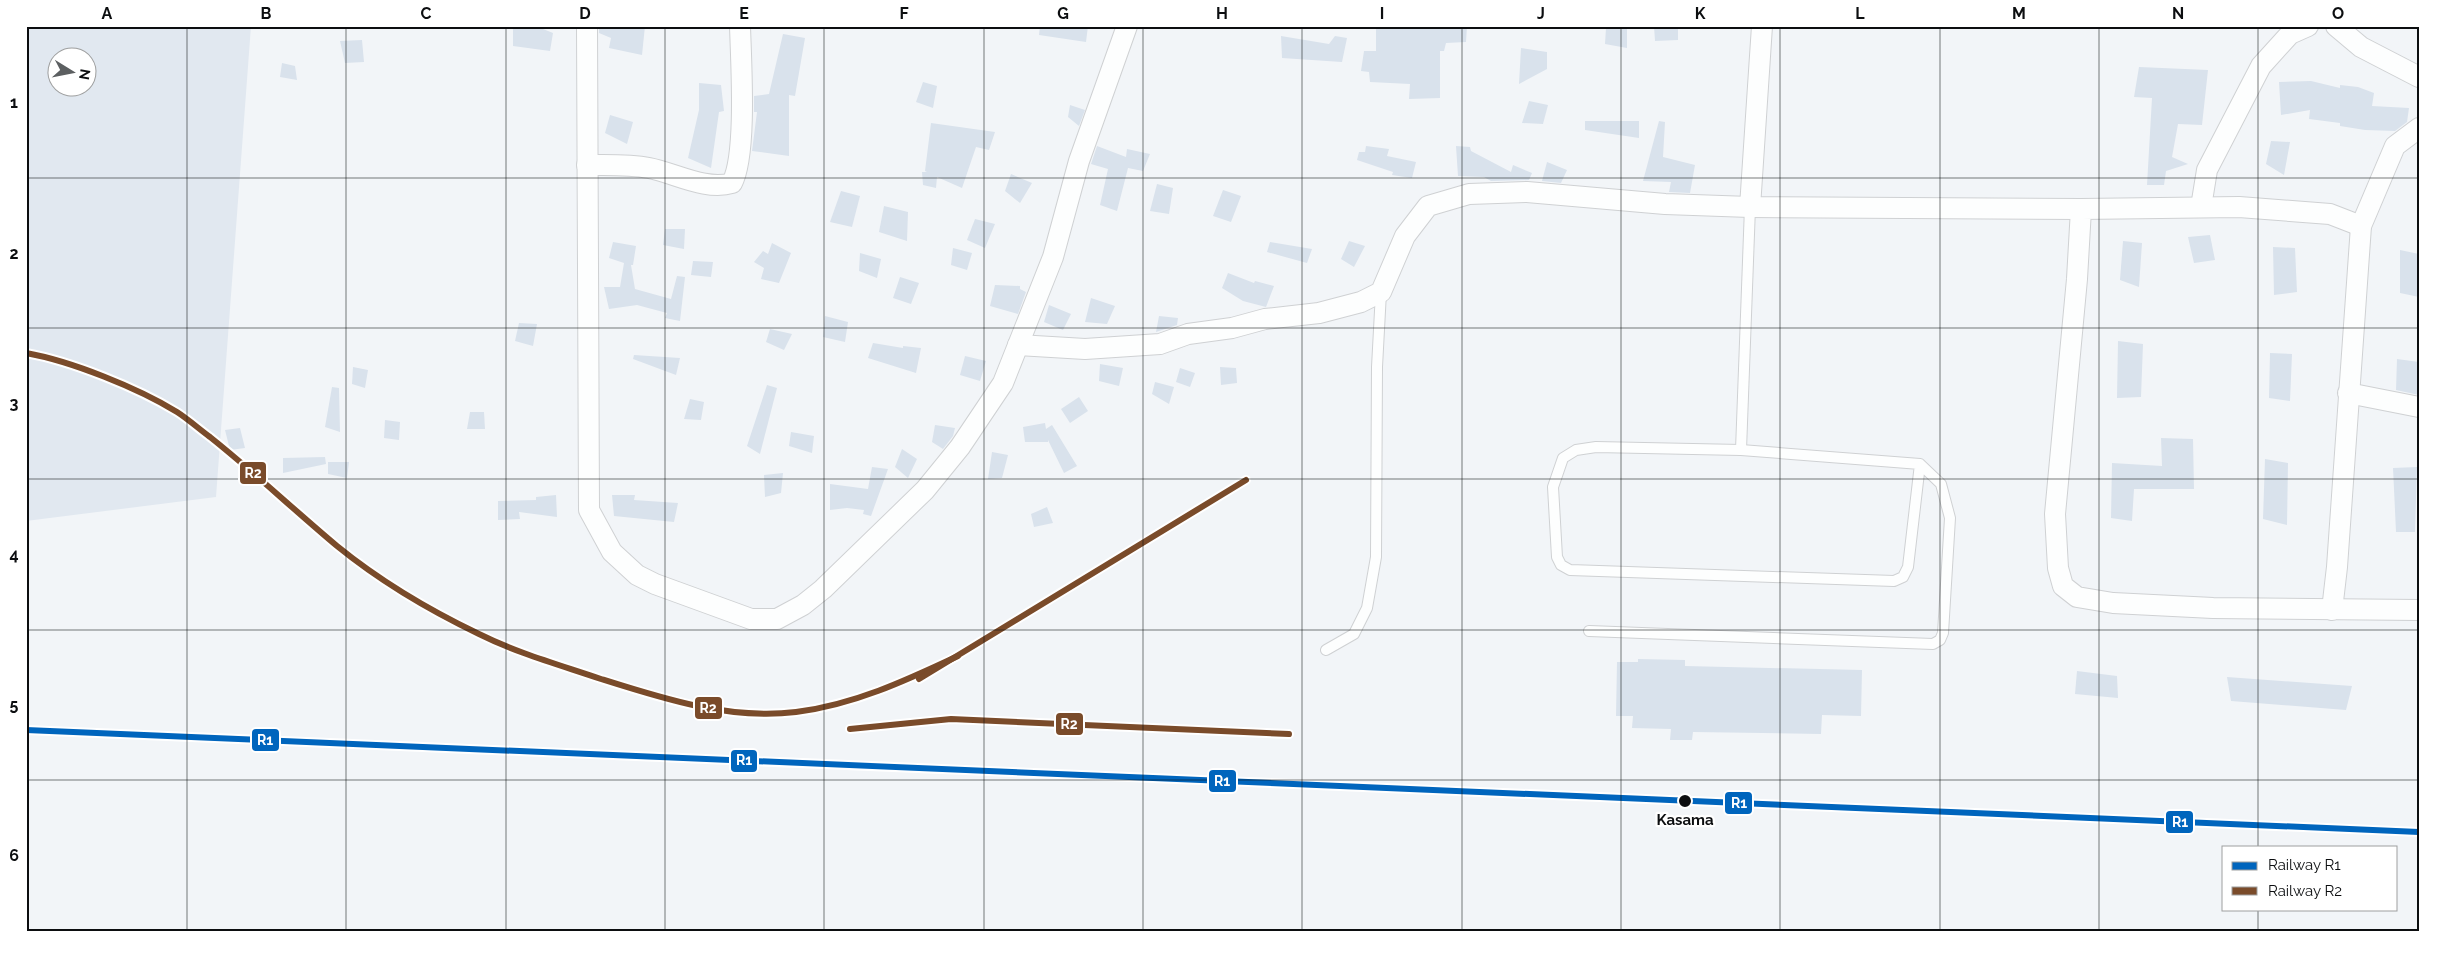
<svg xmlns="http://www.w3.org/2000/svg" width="2445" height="958" viewBox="0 0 2445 958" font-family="Raleway,sans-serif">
<rect width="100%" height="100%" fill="#f2f5f8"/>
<!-- built -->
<path fill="#e1e8f0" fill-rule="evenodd" d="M32,26H251L216,497L26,521V27ZM58,58H88V88H58Z"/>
<!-- building -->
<g fill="#d9e2ec">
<polygon points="513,26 543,26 543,29 553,33 550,51 513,46"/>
<polygon points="599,26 645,26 642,55 609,48 611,38 599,33"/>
<polygon points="1040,26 1088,26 1086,42 1039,35"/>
<polygon points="1376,26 1467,26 1466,42 1446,43 1444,51 1440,51 1440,98 1409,99 1410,84 1370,82 1369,72 1361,71 1364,51 1376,51"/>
<polygon points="1627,26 1627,48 1605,44 1606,28"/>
<polygon points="1654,26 1678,26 1678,40 1655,41"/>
<polygon points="783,34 805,38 795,96 789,95 789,156 752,151 757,112 754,112 754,96 769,94"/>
<polygon points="1281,36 1329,44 1335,36 1347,38 1342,62 1282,58"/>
<polygon points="362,40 364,62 345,63 340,41"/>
<polygon points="1521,48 1547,52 1547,69 1519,84"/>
<polygon points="282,63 295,66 297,80 280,77"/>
<polygon points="2139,67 2208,70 2202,125 2178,124 2172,157 2188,164 2166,171 2164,185 2147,185 2152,98 2134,97"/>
<polygon points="2311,81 2340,88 2340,85 2358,87 2374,93 2372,106 2409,108 2407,122 2395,131 2365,130 2340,126 2340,123 2309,119 2310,110 2281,115 2279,82"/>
<polygon points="923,82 937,86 933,108 916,102"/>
<polygon points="699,83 721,85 724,111 719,112 711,168 688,158 699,110"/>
<polygon points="1529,101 1548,105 1543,124 1522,123"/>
<polygon points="1070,105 1085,110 1079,126 1068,117"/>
<polygon points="610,115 633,122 627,144 605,133"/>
<polygon points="1585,121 1639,121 1639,138 1585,130"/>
<polygon points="1659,121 1665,122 1663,157 1695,165 1690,193 1669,192 1671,182 1643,181"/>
<polygon points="931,123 995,132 989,150 976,147 962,188 937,177 936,188 923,185 922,172 927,172 925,171"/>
<polygon points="2271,141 2290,142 2284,175 2266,164"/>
<polygon points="1097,146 1126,157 1127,149 1150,154 1143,171 1128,168 1117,211 1100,205 1108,169 1091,164"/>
<polygon points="1366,146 1389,149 1387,156 1416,162 1412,178 1392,175 1393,172 1357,160 1359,152 1365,152"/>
<polygon points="1456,146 1470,147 1471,151 1511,172 1513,165 1532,173 1529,180 1491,181 1484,177 1458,176"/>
<polygon points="1547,162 1567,170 1561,183 1542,181"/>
<polygon points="1011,174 1032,183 1020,203 1005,191"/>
<polygon points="1157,184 1173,188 1169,214 1150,211"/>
<polygon points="1223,190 1241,196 1231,222 1213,216"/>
<polygon points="841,191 860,196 852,227 830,222"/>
<polygon points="884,206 908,212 907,241 879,232"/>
<polygon points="975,219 995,224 985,248 967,240"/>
<polygon points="665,229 685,229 684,249 663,245"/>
<polygon points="2210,235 2215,260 2194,263 2188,237"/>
<polygon points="1349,241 1365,246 1354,267 1341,259"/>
<polygon points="2123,241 2142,243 2139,287 2120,280"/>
<polygon points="613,242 636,246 633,265 631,265 635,289 671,299 677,276 685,277 680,321 665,318 667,313 637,305 609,309 604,287 620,287 624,263 609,258"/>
<polygon points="1270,242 1312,249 1307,263 1267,252"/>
<polygon points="772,243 791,253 779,283 761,279 764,268 754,262 763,251 768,254"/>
<polygon points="2273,247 2295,248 2297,292 2274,295"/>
<polygon points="953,248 972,253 967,270 951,265"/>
<polygon points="2400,250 2419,254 2419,297 2400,293"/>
<polygon points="860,253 881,259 877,278 859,271"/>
<polygon points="693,261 713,262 711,277 691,275"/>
<polygon points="1228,273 1254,283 1255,281 1274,286 1266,307 1243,301 1222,288"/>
<polygon points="900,277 919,283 911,304 893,298"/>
<polygon points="995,285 1020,286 1020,289 1026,292 1018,314 990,306"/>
<polygon points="1091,298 1115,306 1107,324 1085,322"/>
<polygon points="1049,305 1071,314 1063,330 1044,322"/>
<polygon points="825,316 848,322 845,342 823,337"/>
<polygon points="1159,316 1178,318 1177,325 1156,332"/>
<polygon points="519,323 537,324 533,346 515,341"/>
<polygon points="770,329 792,334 784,350 766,342"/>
<polygon points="2118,341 2143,344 2141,397 2117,398"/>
<polygon points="873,343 903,348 903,346 921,348 916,373 868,358"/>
<polygon points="2270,353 2292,354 2290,401 2269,398"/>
<polygon points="634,355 680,358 676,375 633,359"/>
<polygon points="965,356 986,361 980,381 960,375"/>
<polygon points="2397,359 2419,362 2419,395 2396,390"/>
<polygon points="1100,364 1123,368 1119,386 1099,381"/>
<polygon points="353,367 368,370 365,388 352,384"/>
<polygon points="1220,367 1236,368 1237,383 1221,385"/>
<polygon points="1180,368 1195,373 1190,387 1176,382"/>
<polygon points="1155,382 1174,387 1169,404 1152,394"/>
<polygon points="767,385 777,388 760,454 747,446"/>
<polygon points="332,387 339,388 340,432 325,427"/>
<polygon points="1079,397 1088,411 1070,423 1061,409"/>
<polygon points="690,399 704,402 701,420 684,419"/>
<polygon points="470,412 484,412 485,429 467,429"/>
<polygon points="385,420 400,422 399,440 384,438"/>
<polygon points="1045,423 1046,429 1052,425 1077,466 1064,473 1048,440 1048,442 1025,442 1023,427"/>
<polygon points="935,425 955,428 953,436 943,449 932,442"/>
<polygon points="240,428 245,448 230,450 225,430"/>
<polygon points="791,432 814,436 812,453 789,446"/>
<polygon points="2161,438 2193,439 2194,489 2134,489 2132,521 2111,518 2112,463 2162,466"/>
<polygon points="902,449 917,459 908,478 895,467"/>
<polygon points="992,452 1008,455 1002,478 988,479"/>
<polygon points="325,457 326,464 283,473 283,458"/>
<polygon points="2265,459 2288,463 2287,525 2263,519"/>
<polygon points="328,462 349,462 347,478 328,474"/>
<polygon points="872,467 888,469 871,516 863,514 864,510 847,508 830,510 830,484 868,489"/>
<polygon points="2417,467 2415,532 2396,532 2393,468"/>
<polygon points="783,473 781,493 765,497 764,475"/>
<polygon points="556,495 557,517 519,512 520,519 498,520 498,501 536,500 536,497"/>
<polygon points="612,495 635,495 634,500 678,503 674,522 614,516"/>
<polygon points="1047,507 1053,523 1034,527 1031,514"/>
<polygon points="1638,659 1685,660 1685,666 1862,670 1861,716 1822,715 1821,734 1693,732 1692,740 1670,740 1671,729 1632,728 1633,716 1616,716 1617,662 1638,662"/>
<polygon points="2077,671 2117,676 2118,698 2075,694"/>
<polygon points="2227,677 2352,686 2346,710 2231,701"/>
</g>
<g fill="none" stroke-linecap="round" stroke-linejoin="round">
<defs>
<g id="lane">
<polyline points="1741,450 1750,207"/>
<polyline points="1589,631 1933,644 1940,640 1943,633 1950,518 1941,484 1920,464 1741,450 1596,447 1576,450 1563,458 1553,487 1557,557 1561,565 1570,570 1894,581 1903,577 1908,567 1920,464"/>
<polyline points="1326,650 1354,634 1367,608 1376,557 1377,367 1381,292"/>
</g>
<g id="street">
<polyline points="587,26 589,510 612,552 637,575 655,584 751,619 777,619 803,605 823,589 925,490 960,447 1003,383 1053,257 1079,161 1127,26"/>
<polyline points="2336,26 2361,47 2419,77"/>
<path d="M587,165C608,165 629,164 649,168C675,173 706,191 732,183C747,155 741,62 740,26"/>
<polyline points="1750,207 1762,26"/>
<polyline points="2201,207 2207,170 2261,66 2290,34 2308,26"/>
<polyline points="2361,226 2330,214 2239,207 2081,209 2077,279 2055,514 2058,568 2063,586 2077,597 2113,603 2213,608 2419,610"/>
<polyline points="1018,345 1085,349 1160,344 1188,334 1232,328 1265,319 1319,313 1361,302 1381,292 1405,236 1428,206 1469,194 1527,192 1665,204 1750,207 2081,209"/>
<polyline points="2348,393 2419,407"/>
<polyline points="2332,610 2337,567 2361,226 2395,146 2419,128"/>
</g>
</defs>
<!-- lane casing -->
<use href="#lane" stroke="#cfd1d3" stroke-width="12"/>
<!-- street casing -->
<use href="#street" stroke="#cfd1d3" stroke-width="22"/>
<!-- lane -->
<use href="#lane" stroke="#fdfefe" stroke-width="10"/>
<!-- street -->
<use href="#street" stroke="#fdfefe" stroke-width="20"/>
<defs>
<polyline id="rail-1" points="26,730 2419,832"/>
<g id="rail-2">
<path d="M26,353C71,361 138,388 177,412C188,419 199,429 210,437C254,472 294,510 337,546C380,581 429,610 479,634C517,653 560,665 601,679C664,699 729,720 796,712C853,705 905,681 958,656"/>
<polyline points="919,679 1246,480"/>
<polyline points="850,729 951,719 1289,734"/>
</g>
</defs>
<!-- rail-1 casing -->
<use href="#rail-1" stroke="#fff" stroke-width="10"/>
<!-- rail-2 casing -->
<use href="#rail-2" stroke="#fff" stroke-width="10"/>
<!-- rail-1 -->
<use href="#rail-1" stroke="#0065bd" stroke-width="6"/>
<!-- rail-2 -->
<use href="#rail-2" stroke="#7a4b2a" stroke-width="6"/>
</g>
<!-- grid -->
<path fill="none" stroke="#0c0e10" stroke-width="1" stroke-opacity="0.55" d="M187,26V932M346,26V932M506,26V932M665,26V932M824,26V932M984,26V932M1143,26V932M1302,26V932M1462,26V932M1621,26V932M1780,26V932M1940,26V932M2099,26V932M2258,26V847M26,178H2419M26,328H2419M26,479H2419M26,630H2419M26,780H2419M2258,909V932"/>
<!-- markers -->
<circle fill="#0c0e10" stroke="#fff" stroke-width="2" cx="1685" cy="801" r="7"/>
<g text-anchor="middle" stroke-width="4.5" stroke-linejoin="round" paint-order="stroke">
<!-- stop labels -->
<g font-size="15" font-weight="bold" fill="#0c0e10" stroke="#fff">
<text x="1685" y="825">Kasama</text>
</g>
</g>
<g stroke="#fff" stroke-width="2">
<rect x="239" y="461" width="28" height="24" rx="5" fill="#7a4b2a"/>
<rect x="694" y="696" width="29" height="24" rx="5" fill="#7a4b2a"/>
<rect x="1055" y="712" width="29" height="24" rx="5" fill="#7a4b2a"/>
<rect x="251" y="728" width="29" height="24" rx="5" fill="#0065bd"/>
<rect x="730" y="749" width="28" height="24" rx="5" fill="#0065bd"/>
<rect x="1208" y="769" width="29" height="24" rx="5" fill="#0065bd"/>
<rect x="1724" y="791" width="29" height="24" rx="5" fill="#0065bd"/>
<rect x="2165" y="810" width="29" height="24" rx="5" fill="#0065bd"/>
</g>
<g font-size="14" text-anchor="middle" font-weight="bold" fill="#fff">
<text x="253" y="478">R2</text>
<text x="708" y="713">R2</text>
<text x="1069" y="729">R2</text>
<text x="265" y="745">R1</text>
<text x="744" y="765">R1</text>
<text x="1222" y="786">R1</text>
<text x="1739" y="808">R1</text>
<text x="2180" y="827">R1</text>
</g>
<!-- border -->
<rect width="2445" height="958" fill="none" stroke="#ffffff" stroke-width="55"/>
<!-- legend -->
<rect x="2222" y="846" width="175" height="65" fill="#ffffff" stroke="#9e9f9f"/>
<rect x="2232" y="862" width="25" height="8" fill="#0065bd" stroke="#9e9f9f"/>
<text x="2268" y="870" font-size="15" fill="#0c0e10">Railway R1</text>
<rect x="2232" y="887" width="25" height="8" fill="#7a4b2a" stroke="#9e9f9f"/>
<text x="2268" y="896" font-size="15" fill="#0c0e10">Railway R2</text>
<!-- north arrow -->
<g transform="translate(72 72) rotate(100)"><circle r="24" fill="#ffffff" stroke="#9e9f9f"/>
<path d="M0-4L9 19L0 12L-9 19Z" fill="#5c5f61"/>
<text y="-8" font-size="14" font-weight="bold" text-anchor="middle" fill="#0c0e10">N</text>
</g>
<rect x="28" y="28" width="2390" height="902" fill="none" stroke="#0c0e10" stroke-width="2"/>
<g font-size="16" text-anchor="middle" font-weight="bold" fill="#0c0e10">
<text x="107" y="19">A</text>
<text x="266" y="19">B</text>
<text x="426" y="19">C</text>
<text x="585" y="19">D</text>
<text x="744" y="19">E</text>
<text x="904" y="19">F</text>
<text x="1063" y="19">G</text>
<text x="1222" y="19">H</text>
<text x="1382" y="19">I</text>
<text x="1541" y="19">J</text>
<text x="1700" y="19">K</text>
<text x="1860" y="19">L</text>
<text x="2019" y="19">M</text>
<text x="2178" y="19">N</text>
<text x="2338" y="19">O</text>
<text x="14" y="108">1</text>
<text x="14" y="259">2</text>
<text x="14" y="409">3</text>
<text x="14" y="560">4</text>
<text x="14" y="710">5</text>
<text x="14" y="861">6</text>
</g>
</svg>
